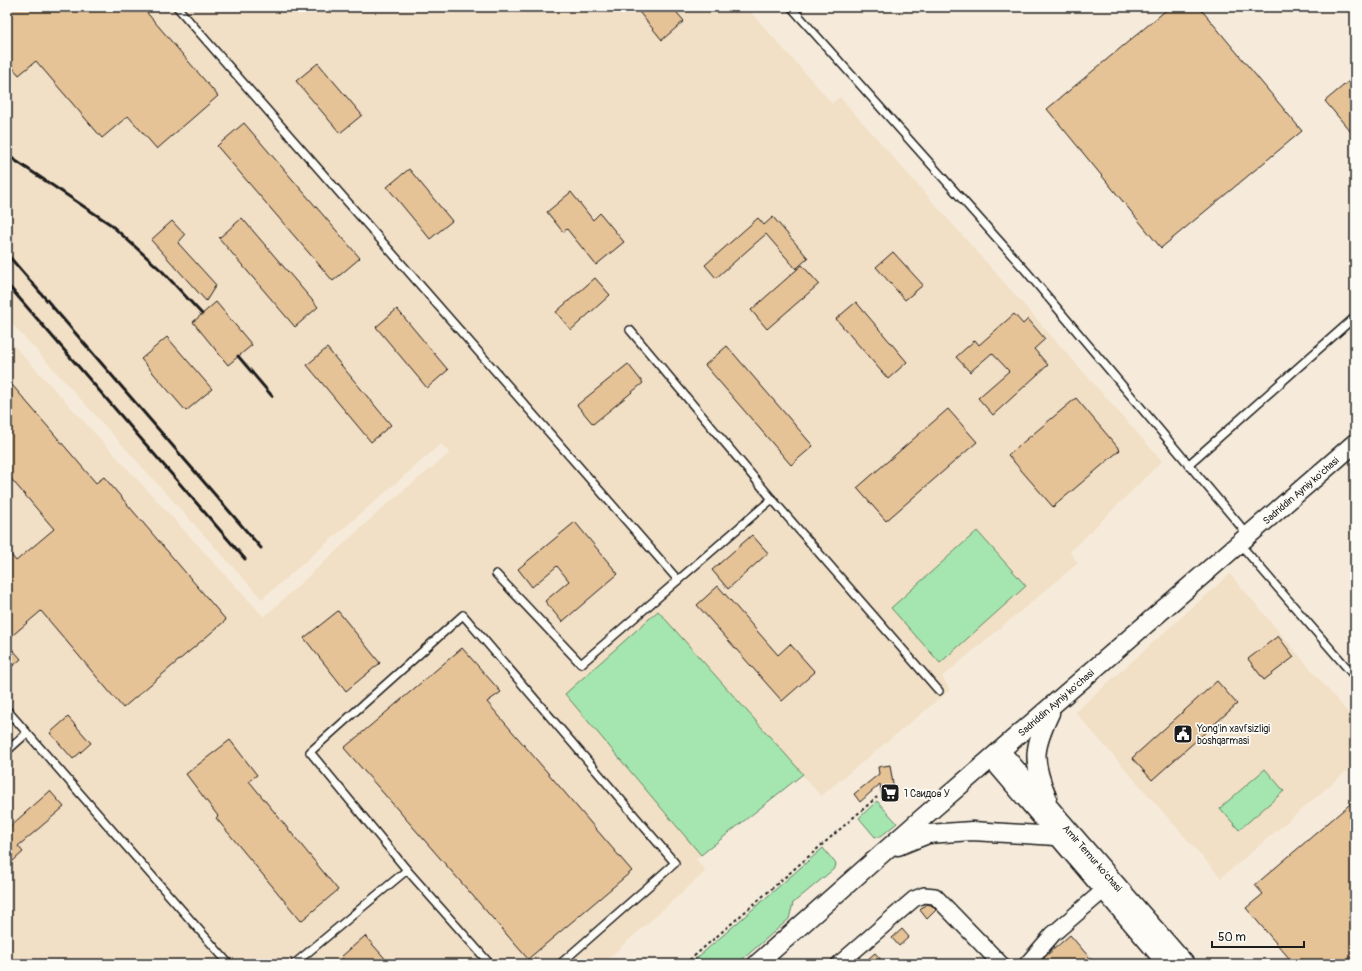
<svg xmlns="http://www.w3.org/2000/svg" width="1362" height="971" viewBox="0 0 1362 971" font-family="Pangolin,sans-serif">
<rect width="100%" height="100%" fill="#f6ebda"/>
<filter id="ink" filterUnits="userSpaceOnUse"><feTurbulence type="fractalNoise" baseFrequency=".025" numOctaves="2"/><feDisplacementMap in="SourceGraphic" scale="8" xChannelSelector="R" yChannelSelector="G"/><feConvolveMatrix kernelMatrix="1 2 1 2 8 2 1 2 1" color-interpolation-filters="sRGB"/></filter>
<g filter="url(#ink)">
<!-- built -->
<g fill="#f1dfc6">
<polygon points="7,7 746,7 832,103 840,97 1162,461 1070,552 1078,563 942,677 950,690 821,796 802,775 696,859 706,871 602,964 7,964 7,338 264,617 387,504 450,453 441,444 262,599 7,318"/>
<polygon points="1230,574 1355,721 1355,764 1221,878 1075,712"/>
</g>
<!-- green -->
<g fill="#a5e6b0" stroke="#608166">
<polygon points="977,531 1026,586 940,663 891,608"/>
<polygon points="658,611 803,774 701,855 565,694"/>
<polygon points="1265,769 1284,791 1239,830 1220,808"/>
<polygon points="877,801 897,823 880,837 875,837 859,818"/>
<polygon points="823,848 836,864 835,868 793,903 789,919 737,964 690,964"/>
</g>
<!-- building -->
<g fill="#e6c297" stroke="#1c1c1c">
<polygon points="7,7 142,7 218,96 157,149 128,116 102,138 36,61 19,75 7,61"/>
<polygon points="635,7 672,7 684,21 662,40"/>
<polygon points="1170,7 1199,7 1302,131 1161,248 1047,109"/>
<polygon points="318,63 362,115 340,133 296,81"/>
<polygon points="1355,76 1355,137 1325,101"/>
<polygon points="244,123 360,258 333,281 217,146"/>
<polygon points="409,169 452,221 430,239 387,187"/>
<polygon points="571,192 593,220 600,213 624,242 596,265 567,229 563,232 547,212"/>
<polygon points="773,217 808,258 796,269 766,234 716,278 705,265 758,218 764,225"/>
<polygon points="242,218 318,307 295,327 219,238"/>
<polygon points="172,221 185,235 178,243 216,285 206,301 151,240"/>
<polygon points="893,252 923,285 905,300 876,267"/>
<polygon points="802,265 819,284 767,329 751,310"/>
<polygon points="595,278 610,295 571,330 556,312"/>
<polygon points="216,302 252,345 228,365 193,322"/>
<polygon points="856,302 907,362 888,379 836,319"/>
<polygon points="397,309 448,370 427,388 376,327"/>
<polygon points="1014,314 1023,324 1028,319 1045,339 1034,349 1048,365 993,415 978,398 1009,371 992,353 970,372 956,357 975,340 979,345"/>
<polygon points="167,337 212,389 186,411 141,359"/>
<polygon points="727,346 813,446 791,465 705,365"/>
<polygon points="327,348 391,425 371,442 307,365"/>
<polygon points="628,364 643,383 593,424 577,405"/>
<polygon points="7,379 96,483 104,477 226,620 123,708 41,611 7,640 7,550 16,561 54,529 7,474"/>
<polygon points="1076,398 1120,450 1053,507 1008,455"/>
<polygon points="948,409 977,442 886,521 857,488"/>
<polygon points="575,522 618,574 562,622 545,601 569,581 557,566 532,587 518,569"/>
<polygon points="752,535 768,553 728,589 712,570"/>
<polygon points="718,586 778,655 790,644 815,672 782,701 697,605"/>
<polygon points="338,611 380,663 346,691 304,638"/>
<polygon points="1278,636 1294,657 1264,680 1248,659"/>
<polygon points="7,643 21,659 7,671"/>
<polygon points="462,648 501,692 487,702 632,871 528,959 344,748"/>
<polygon points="1217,681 1237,704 1152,780 1132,758"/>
<polygon points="68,717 91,743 73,759 50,733"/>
<polygon points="230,740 257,775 249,781 338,890 301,921 216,818 218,816 186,774"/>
<polygon points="890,765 895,797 882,798 880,784 860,802 854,794 879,774 878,767"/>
<polygon points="50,791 64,807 18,846 23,852 13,861 7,855 7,829"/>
<polygon points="1355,800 1355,964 1294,964 1246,908 1263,894 1255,885"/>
<polygon points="926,904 931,905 936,910 927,919 920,910"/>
<polygon points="902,929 909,937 899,946 892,938"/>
<polygon points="1070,935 1095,964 1039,964 1046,956"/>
<polygon points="365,936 390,964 347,964 341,957"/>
<polygon points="875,953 885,964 862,964"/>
</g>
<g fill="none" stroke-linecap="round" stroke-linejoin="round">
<defs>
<g id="service">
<polyline points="177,7 678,580"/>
<polyline points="791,7 1026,271 1248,535"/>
<polyline points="630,330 772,499 939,691"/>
<polyline points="1188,465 1355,317"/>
<polyline points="1239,543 1355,677"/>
<polyline points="496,574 581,664 772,499"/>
<polyline points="7,710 229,964"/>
<polyline points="7,751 27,733"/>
<polyline points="294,964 407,870"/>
<polyline points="490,964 407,870 310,752 463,615 675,863 560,964"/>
</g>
<g id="minor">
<polyline points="839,964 914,899 924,895 935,896 1001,964"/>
<polyline points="1027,964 1053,934 1104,890"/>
</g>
<g id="tertiary">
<path id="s1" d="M1001,752L1185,964"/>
<polyline points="992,759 1167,964"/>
<path d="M1047,797C1032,760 1033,749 1050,713"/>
<polyline points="898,846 928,834 972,831 1056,836"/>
<path id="s2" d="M757,964L920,820L1355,443"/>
</g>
</defs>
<!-- service casing -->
<use href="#service" stroke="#1c1c1c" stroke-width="10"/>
<!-- minor casing -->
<use href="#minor" stroke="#1c1c1c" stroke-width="18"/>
<!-- tertiary casing -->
<use href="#tertiary" stroke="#1c1c1c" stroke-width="21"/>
<!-- path -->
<polyline stroke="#1c1c1c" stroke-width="2" stroke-dasharray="3 3" stroke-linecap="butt" points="685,964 877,797"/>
<!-- service -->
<use href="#service" stroke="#fdfcf7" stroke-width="7"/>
<!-- minor -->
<use href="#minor" stroke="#fdfcf7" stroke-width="15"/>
<!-- tertiary -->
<use href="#tertiary" stroke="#fdfcf7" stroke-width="18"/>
<!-- rail -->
<g stroke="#1c1c1c" stroke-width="3">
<polyline points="7,155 110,224 163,272 202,314"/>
<polyline points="7,254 261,548"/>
<polyline points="7,284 245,559"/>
<polyline points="238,356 272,396"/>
</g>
</g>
</g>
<!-- icons -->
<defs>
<symbol id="civic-square" viewBox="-11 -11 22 22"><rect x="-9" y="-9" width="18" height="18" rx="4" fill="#1c1c1c" stroke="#fdfcf7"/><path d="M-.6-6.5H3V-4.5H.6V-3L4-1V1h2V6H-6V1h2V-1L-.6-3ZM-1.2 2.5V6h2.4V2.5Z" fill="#fff"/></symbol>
<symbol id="supermarket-square" viewBox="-11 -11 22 22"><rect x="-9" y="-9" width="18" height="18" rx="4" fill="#1c1c1c" stroke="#fdfcf7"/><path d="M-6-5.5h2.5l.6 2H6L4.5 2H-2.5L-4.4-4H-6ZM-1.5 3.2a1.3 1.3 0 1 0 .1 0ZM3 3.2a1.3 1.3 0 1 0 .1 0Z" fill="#fff"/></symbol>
</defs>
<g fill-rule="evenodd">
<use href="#civic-square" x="1172" y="723" width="22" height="22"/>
<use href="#supermarket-square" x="879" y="782" width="22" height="22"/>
</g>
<g text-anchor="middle" stroke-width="3.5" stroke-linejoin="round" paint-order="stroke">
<!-- street labels -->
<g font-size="10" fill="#1c1c1c" stroke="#fdfcf7">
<text dy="4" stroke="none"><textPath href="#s2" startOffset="721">Sadriddin Ayniy ko'chasi</textPath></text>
<text dy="4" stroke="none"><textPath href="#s2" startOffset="397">Sadriddin Ayniy ko'chasi</textPath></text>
<text dy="4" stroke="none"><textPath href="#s1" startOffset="140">Amir Temur ko'chasi</textPath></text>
</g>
<!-- poi labels -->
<g font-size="10" fill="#1c1c1c" stroke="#fdfcf7" text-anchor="start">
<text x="1197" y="732">Yong'in xavfsizligi<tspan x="1197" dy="12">boshqarmasi</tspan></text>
<text x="904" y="797">1 Саидов У</text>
</g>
</g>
<!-- margin -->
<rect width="1362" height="971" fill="none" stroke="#fdfcf7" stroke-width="24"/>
<rect x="12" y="12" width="1338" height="947" fill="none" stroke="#1c1c1c" stroke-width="1.5" filter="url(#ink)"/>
<!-- scale -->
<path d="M1212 941v6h92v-6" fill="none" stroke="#1c1c1c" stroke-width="2"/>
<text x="1218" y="941" font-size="12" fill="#1c1c1c" stroke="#fdfcf7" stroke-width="3" paint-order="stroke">50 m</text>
</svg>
